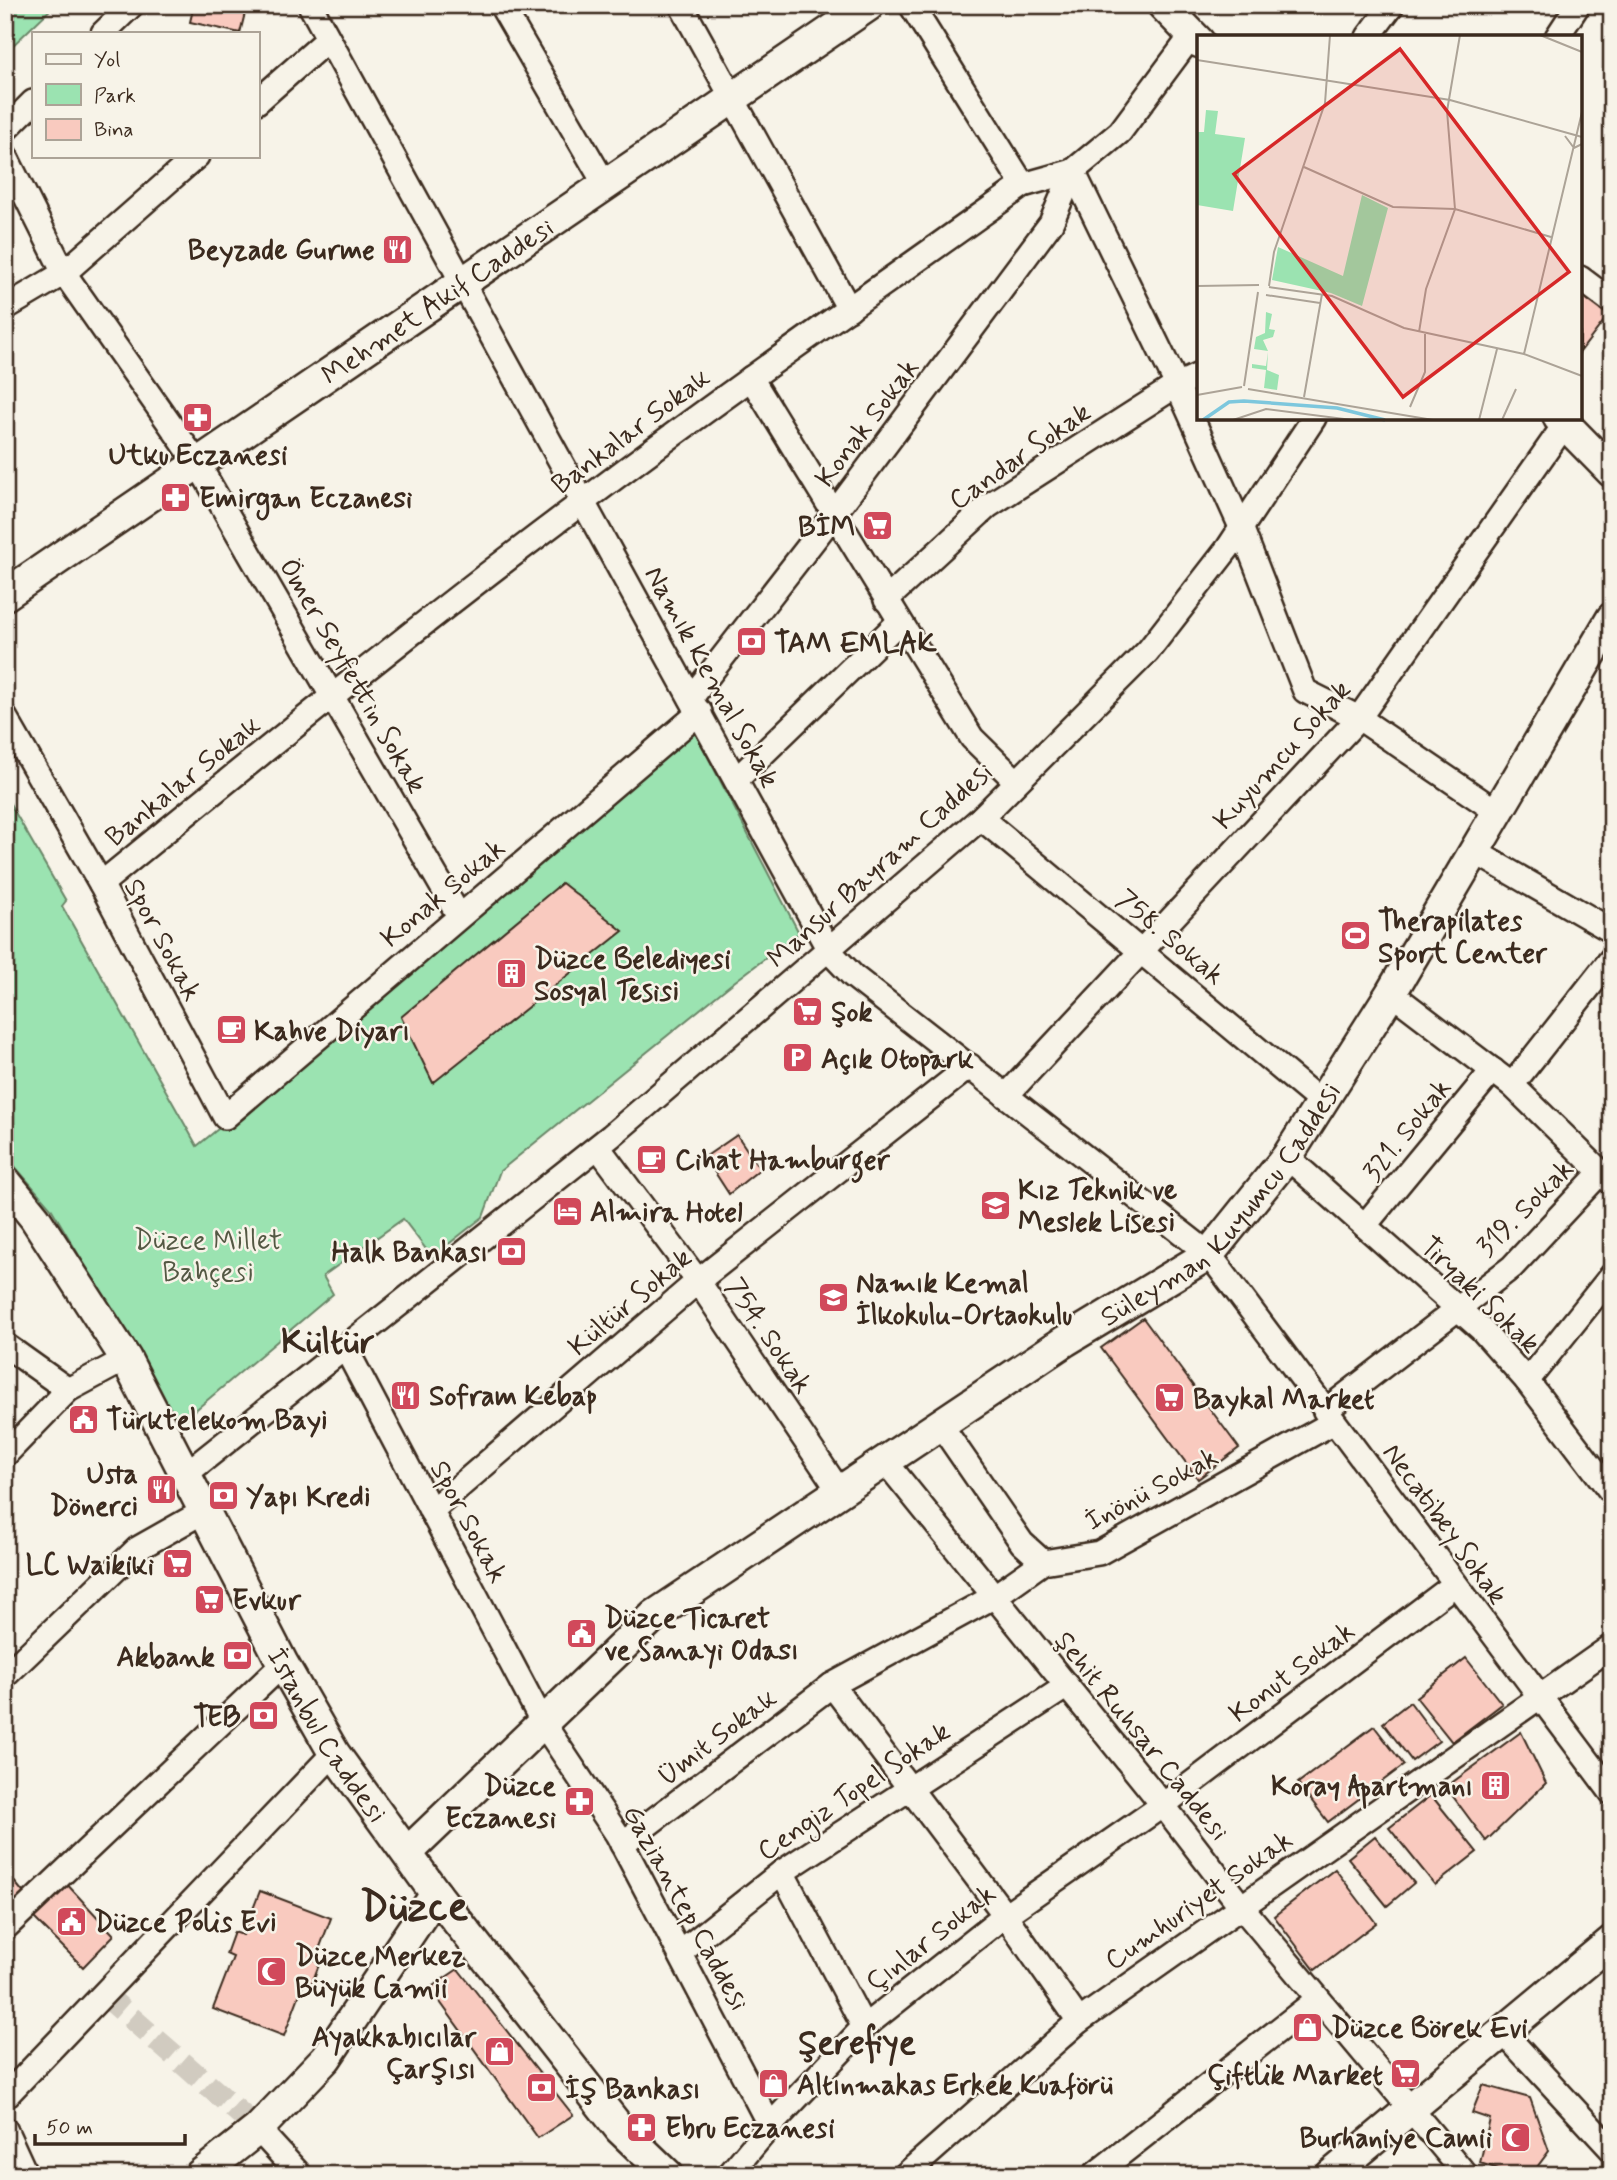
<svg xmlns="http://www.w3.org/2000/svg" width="1617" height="2180" viewBox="0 0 1617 2180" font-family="Mynerve,sans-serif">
<rect width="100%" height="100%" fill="#f7f3e8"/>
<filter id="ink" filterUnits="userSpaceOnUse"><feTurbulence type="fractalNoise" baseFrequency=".0143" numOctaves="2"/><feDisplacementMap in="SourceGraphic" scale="14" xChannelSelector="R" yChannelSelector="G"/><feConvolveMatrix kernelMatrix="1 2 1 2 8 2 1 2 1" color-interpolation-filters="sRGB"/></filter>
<g filter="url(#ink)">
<!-- green -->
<g fill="#9be3b1" stroke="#6b8668" stroke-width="2">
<polygon points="5,5 55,5 5,53"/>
<polygon points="695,732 799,933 730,985 500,1171 483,1217 432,1257 403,1219 323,1276 333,1294 179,1424 51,1208 5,1155 5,795 66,901 62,906 197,1146 432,956"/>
</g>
<!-- building -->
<g fill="#f9cabf" stroke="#3b2a1e" stroke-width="2">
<polygon points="194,5 247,5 240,33 190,22"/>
<polygon points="1580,293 1610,313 1580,352"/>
<polygon points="562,883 623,931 433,1083 401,1017"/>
<polygon points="737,1135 760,1169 729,1194 705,1157"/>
<polygon points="1143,1318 1239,1448 1198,1479 1101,1348"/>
<polygon points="1466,1658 1502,1704 1452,1742 1416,1697"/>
<polygon points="1410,1702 1439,1741 1412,1761 1383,1723"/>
<polygon points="1374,1726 1404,1765 1328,1822 1298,1783"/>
<polygon points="1521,1732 1546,1783 1486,1841 1446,1787"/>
<polygon points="1431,1795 1477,1852 1435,1885 1389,1828"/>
<polygon points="1375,1836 1414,1883 1387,1906 1348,1858"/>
<polygon points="1335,1869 1376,1923 1315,1970 1274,1916"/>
<polygon points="13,1880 27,1897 5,1916 5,1887"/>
<polygon points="64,1881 114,1935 83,1967 30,1914"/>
<polygon points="260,1891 331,1918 315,1960 320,1962 312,1983 305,1980 284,2036 213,2009 233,1957 226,1954 234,1932 243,1935"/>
<polygon points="458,1969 573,2115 538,2138 430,1988"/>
<polygon points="1483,2085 1530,2098 1549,2151 1531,2175 1517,2175 1480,2163 1490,2119 1472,2113"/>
</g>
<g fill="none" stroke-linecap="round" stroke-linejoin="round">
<!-- minor-tunnel -->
<polyline stroke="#d1cbc0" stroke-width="23" stroke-dasharray="23 11" stroke-linecap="butt" points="105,1995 258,2129"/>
<defs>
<g id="minor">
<polyline points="310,5 830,952 853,976 1209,1254 1612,1793"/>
<polyline points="501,5 606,186"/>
<polyline points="681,5 849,309"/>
<polyline points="911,5 1023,185"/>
<polyline points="103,33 132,5"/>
<polyline points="1368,37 1392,5"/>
<polyline points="1557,37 1578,5"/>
<polyline points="257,102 327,40"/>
<polyline points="5,130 33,102"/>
<polyline points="5,155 64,273 198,464 459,916"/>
<polyline points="1073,171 1177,385 1241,527 1305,691 1359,718 1496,811"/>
<polyline points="1580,278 1612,302"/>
<polyline points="5,308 64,273 197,156"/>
<polyline points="751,378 972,738 1016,781"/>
<polyline points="886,600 988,506 1177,385 1199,375"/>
<polyline points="691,698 834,514 1051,223 1073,171"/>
<polyline points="5,717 101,884 225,1117 700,712"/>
<polyline points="736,780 899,622"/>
<polyline points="981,818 1321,1102"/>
<polyline points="1472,850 1612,931"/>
<path d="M101,884C260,754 419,624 584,501C728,392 876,290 1023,185L1073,171L1120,132L1192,35"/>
<polyline points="1391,993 1512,1085 1611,1182"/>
<polyline points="1512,1085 1612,958"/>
<polyline points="1006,1096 1359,718 1565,424"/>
<polyline points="598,1147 698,1281 840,1492"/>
<polyline points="1287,1157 1481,1329 1527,1381 1612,1493"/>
<polyline points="1365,1225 1493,1070"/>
<polyline points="5,1345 68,1390"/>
<polyline points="345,1347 543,1723 617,1834 770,2126"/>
<polyline points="1527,1381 1612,1275"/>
<polyline points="1325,1411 1512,1267 1600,1173"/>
<polyline points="940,1424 1022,1543 1043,1562"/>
<polyline points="5,1455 68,1390 126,1359"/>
<polyline points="885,1461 1163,1805 1240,1905 1466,2175"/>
<polyline points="187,1473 611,1136 981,818 1148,651 1228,548 1314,418"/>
<polyline points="431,1511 698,1281 970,1066"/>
<polyline points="5,1676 137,1549 206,1510"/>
<polyline points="832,1685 1005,1915 1079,2021"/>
<polyline points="622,1844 832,1685 995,1596 1043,1562 1099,1553 1334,1422"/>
<polyline points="782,1872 864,2027"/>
<polyline points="5,1928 283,1664"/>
<polyline points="680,1953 782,1872 1067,1686"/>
<polyline points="1503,2032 1612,2150"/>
<polyline points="5,2097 334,1753"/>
<polyline points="5,2129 26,2175"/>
<polyline points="258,2129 300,2175"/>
<polyline points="729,2175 770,2126 864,2027 1005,1915 1163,1805 1454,1585"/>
<polyline points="905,2175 1079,2021 1612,1646"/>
<polyline points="1094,2175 1318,1999"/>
</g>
<g id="major">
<polyline points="1163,5 1199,42"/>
<polyline points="1559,418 1612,472"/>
<path id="s1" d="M5,595L869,5"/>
<path id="s2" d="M5,1181L35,1218L126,1359L283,1664L334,1753L436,1894L620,2129L668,2175"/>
<path id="s3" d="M407,1853L655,1615L1065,1341L1209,1254L1287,1157L1391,993L1612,618"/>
<polyline points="200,2175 258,2129 326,2058 436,1894"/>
<polyline points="1331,2175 1612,1941"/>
</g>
</defs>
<!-- minor casing -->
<use href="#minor" stroke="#3b2a1e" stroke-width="28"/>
<!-- major casing -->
<use href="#major" stroke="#3b2a1e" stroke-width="35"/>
<!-- minor -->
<use href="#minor" stroke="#f7f3e8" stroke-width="23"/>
<!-- major -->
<use href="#major" stroke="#f7f3e8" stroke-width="30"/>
</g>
</g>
<!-- icons -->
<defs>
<symbol id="restaurant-square" viewBox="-11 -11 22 22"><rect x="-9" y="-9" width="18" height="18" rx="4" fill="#d1495b" stroke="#f7f3e8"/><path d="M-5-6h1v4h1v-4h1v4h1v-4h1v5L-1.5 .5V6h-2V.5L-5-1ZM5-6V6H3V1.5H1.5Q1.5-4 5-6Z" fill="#fff"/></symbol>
<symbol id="pharmacy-square" viewBox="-11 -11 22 22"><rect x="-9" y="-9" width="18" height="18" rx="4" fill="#d1495b" stroke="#f7f3e8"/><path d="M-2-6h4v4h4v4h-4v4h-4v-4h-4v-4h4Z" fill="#fff"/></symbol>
<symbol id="supermarket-square" viewBox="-11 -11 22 22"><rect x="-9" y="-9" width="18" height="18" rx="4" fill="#d1495b" stroke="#f7f3e8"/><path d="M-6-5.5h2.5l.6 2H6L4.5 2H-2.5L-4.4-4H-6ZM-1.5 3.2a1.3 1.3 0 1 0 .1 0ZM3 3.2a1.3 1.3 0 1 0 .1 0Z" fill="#fff"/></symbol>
<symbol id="bank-square" viewBox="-11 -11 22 22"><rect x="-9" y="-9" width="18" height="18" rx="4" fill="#d1495b" stroke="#f7f3e8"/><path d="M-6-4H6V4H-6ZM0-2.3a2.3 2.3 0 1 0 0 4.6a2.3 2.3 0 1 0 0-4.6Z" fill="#fff"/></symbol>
<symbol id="stadium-square" viewBox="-11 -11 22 22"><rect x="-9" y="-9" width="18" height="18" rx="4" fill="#d1495b" stroke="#f7f3e8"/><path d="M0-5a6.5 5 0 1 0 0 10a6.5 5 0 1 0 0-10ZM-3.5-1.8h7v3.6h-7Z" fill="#fff"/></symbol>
<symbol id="building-square" viewBox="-11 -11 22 22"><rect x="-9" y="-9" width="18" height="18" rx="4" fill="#d1495b" stroke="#f7f3e8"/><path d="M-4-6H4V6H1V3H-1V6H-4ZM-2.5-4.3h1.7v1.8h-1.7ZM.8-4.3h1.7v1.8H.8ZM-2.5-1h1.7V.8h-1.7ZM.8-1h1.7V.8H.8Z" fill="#fff"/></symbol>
<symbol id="cafe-square" viewBox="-11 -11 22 22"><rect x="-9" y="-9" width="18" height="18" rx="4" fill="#d1495b" stroke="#f7f3e8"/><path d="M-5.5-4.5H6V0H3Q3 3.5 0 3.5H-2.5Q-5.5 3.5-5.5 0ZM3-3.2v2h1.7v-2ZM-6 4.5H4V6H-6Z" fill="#fff"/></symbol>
<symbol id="parking-square" viewBox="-11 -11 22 22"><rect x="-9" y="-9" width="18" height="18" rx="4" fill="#d1495b" stroke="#f7f3e8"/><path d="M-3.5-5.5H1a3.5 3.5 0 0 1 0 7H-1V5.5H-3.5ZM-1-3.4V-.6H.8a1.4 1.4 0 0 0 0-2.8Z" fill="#fff"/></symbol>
<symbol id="school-square" viewBox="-11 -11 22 22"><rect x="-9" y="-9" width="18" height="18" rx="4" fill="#d1495b" stroke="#f7f3e8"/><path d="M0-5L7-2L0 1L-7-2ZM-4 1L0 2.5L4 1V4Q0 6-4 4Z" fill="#fff"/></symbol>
<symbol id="hotel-square" viewBox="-11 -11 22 22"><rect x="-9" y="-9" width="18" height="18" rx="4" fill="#d1495b" stroke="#f7f3e8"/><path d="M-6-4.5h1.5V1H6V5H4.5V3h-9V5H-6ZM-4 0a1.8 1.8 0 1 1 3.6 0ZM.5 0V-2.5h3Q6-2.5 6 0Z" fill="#fff"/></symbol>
<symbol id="civic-square" viewBox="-11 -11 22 22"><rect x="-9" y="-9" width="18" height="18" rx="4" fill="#d1495b" stroke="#f7f3e8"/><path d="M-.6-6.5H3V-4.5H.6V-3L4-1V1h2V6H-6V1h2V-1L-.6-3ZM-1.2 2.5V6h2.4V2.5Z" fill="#fff"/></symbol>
<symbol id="mosque-square" viewBox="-11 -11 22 22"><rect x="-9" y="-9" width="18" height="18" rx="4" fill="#d1495b" stroke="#f7f3e8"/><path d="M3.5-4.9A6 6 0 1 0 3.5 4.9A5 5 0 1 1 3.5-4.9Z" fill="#fff"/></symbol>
<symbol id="shop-square" viewBox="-11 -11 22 22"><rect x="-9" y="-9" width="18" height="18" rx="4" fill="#d1495b" stroke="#f7f3e8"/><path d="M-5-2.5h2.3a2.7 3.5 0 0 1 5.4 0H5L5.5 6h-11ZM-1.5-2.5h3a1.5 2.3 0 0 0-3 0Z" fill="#fff"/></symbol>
</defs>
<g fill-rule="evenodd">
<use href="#restaurant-square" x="380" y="232" width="35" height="35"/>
<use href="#pharmacy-square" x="180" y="400" width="35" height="35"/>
<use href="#pharmacy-square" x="158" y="480" width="35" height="35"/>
<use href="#supermarket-square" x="860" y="508" width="35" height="35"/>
<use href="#bank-square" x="734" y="624" width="35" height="35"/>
<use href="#stadium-square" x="1338" y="918" width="35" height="35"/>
<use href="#building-square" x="494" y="956" width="35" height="35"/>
<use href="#supermarket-square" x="790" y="994" width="35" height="35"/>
<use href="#cafe-square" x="214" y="1012" width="35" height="35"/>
<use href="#parking-square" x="780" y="1040" width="35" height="35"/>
<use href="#cafe-square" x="634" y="1142" width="35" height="35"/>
<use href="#school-square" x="978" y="1188" width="35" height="35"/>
<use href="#hotel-square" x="550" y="1194" width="35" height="35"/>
<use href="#bank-square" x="494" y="1234" width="35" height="35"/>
<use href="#school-square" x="816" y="1280" width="35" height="35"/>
<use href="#restaurant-square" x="388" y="1378" width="35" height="35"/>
<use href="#supermarket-square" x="1152" y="1380" width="35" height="35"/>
<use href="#civic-square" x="66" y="1402" width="35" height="35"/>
<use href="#restaurant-square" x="144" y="1472" width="35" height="35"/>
<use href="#bank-square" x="206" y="1478" width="35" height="35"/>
<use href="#supermarket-square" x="160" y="1546" width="35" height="35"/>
<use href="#supermarket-square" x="192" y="1582" width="35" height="35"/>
<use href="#civic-square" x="564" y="1616" width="35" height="35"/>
<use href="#bank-square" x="220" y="1638" width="35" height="35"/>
<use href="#bank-square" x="246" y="1698" width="35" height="35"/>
<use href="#building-square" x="1478" y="1768" width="35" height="35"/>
<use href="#pharmacy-square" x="562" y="1784" width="35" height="35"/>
<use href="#civic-square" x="54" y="1904" width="35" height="35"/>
<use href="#mosque-square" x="254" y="1954" width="35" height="35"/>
<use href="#shop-square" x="1290" y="2010" width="35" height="35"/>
<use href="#shop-square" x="482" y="2034" width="35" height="35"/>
<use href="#supermarket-square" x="1388" y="2056" width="35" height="35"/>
<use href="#shop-square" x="756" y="2066" width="35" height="35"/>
<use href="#bank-square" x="524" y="2070" width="35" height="35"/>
<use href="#pharmacy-square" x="624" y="2110" width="35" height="35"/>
<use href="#mosque-square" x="1498" y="2120" width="35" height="35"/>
</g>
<g text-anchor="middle" stroke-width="5" stroke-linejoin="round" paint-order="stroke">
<!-- poi labels -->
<g font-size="28" font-weight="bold" fill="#3b2a1e" stroke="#f7f3e8" text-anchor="start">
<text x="375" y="259" text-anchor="end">Beyzade Gurme</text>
<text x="198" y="464" text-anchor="middle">Utku Eczanesi</text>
<text x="199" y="507">Emirgan Eczanesi</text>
<text x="855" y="536" text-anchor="end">BİM</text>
<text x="774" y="652">TAM EMLAK</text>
<text x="1378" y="930">Therapilates<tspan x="1378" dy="32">Sport Center</tspan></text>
<text x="534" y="968">Düzce Belediyesi<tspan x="534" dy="32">Sosyal Tesisi</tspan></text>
<text x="831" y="1021">Şok</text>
<text x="254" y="1040">Kahve Diyarı</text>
<text x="821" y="1068">Açık Otopark</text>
<text x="675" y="1169">Cihat Hamburger</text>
<text x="1018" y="1199">Kız Teknik ve<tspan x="1018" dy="32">Meslek Lisesi</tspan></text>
<text x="590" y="1221">Almira Hotel</text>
<text x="488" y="1261" text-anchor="end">Halk Bankası</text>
<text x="856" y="1292">Namık Kemal<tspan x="856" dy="32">İlkokulu-Ortaokulu</tspan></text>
<text x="429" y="1405">Sofram Kebap</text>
<text x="1193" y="1408">Baykal Market</text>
<text x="106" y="1429">Türktelekom Bayi</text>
<text x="138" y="1483" text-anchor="end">Usta<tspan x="138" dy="32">Dönerci</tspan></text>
<text x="246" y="1506">Yapı Kredi</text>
<text x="154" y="1574" text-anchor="end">LC Waikiki</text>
<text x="232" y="1609">Evkur</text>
<text x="604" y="1627">Düzce Ticaret<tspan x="604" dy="32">ve Sanayi Odası</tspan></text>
<text x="215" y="1666" text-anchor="end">Akbank</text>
<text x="240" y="1726" text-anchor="end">TEB</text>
<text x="556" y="1795" text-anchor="end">Düzce<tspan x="556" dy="32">Eczanesi</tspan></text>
<text x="1473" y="1795" text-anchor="end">Koray Apartmanı</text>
<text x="94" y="1931">Düzce Polis Evi</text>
<text x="295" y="1965">Düzce Merkez<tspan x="295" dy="32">Büyük Camii</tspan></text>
<text x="1331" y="2037">Düzce Börek Evi</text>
<text x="476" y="2046" text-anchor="end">Ayakkabıcılar<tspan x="476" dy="32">Çarşısı</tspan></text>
<text x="1383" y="2084" text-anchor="end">Çiftlik Market</text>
<text x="797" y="2094">Altınmakas Erkek Kuaförü</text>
<text x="565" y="2098">İş Bankası</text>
<text x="665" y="2137">Ebru Eczanesi</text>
<text x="1492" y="2147" text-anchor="end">Burhaniye Camii</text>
</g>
<!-- street labels -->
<g font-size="28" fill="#3b2a1e" stroke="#f7f3e8">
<text dy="10" stroke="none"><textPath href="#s1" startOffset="523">Mehmet Akif Caddesi</textPath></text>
<text transform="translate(866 422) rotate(-53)" y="10">Konak Sokak</text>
<text transform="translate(630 430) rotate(-37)" y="10">Bankalar Sokak</text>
<text transform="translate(1019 455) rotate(-35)" y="10">Candar Sokak</text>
<text transform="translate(354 675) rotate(60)" y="10">Ömer Seyfettin Sokak</text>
<text transform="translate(713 676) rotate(61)" y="10">Namık Kemal Sokak</text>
<text transform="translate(1281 754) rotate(-48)" y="10">Kuyumcu Sokak</text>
<text transform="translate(182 780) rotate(-39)" y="10">Bankalar Sokak</text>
<text transform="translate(879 864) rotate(-42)" y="10">Mansur Bayram Caddesi</text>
<text transform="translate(442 892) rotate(-40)" y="10">Konak Sokak</text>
<text transform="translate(1171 936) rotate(40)" y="10">758. Sokak</text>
<text transform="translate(164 939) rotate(62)" y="10">Spor Sokak</text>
<text transform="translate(1406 1129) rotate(-51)" y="10">321. Sokak</text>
<text dy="10" stroke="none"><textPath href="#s3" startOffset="1048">Süleyman Kuyumcu Caddesi</textPath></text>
<text transform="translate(1524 1207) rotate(-45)" y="10">319. Sokak</text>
<text transform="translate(1481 1294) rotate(44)" y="10">Tiryaki Sokak</text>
<text transform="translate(629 1301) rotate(-40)" y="10">Kültür Sokak</text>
<text transform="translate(770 1335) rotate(56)" y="10">754. Sokak</text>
<text transform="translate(1151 1488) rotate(-28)" y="10">İnönü Sokak</text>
<text transform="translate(470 1521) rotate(62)" y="10">Spor Sokak</text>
<text transform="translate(1446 1523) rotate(54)" y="10">Necatibey Sokak</text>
<text transform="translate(1291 1671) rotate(-37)" y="10">Konut Sokak</text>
<text dy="10" stroke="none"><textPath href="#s2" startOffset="642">İstanbul Caddesi</textPath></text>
<text transform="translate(1143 1735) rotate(51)" y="10">Şehit Ruhsar Caddesi</text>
<text transform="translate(716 1736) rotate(-37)" y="10">Ümit Sokak</text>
<text transform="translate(853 1790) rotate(-34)" y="10">Cengiz Topel Sokak</text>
<text transform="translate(1198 1899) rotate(-35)" y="10">Cumhuriyet Sokak</text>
<text transform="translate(687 1907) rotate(61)" y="10">Gaziantep Caddesi</text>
<text transform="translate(930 1937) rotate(-38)" y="10">Çınlar Sokak</text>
</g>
<!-- park labels -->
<g font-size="28" fill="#535843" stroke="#f7f3e8">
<text x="208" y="1249">Düzce Millet<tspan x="208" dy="32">Bahçesi</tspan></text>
</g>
<!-- district labels -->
<g font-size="35" font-weight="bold" fill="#3b2a1e" stroke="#f7f3e8">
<text x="328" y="1353">Kültür</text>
<text x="857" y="2054">Şerefiye</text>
</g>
<!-- town labels -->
<g font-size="42" font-weight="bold" fill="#3b2a1e" stroke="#f7f3e8">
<text x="414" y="1920">Düzce</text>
</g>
</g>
<!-- overview -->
<g transform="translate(1197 35)">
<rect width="385" height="385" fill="#f7f3e8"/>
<path d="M9,75L21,76L18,99L48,103L36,176L0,170V105L1,97H7ZM165,160L191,173L165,271L134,258L75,245L81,212L146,241ZM69,277L75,279L72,294L78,295L76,302L66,305L71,316L57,314L59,302L68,298ZM71,317L70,335L82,340L80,355L67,353L69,335L55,333V329L69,331Z" fill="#9be3b1"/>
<path fill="none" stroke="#7dc7dd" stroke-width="3.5" d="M6,385L32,367L47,366L140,373L188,385"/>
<path fill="none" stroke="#aca397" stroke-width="2" d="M343,0L385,17M0,25L253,65L385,102M250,76L263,0M368,101L377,113L385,109M107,132L196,172L258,174L354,202M0,251L62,250M72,251L77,217L128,68L133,0M72,252L135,261L207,293L327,319L385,341M69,260L123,268M222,297L229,254L258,174L250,76M327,319L385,77M47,351L61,257M51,354L236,385M0,360L45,352M107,362L125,259M213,372L228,337V299M36,385L69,374L155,385M282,385L300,314M305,385L319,354"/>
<path fill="#d62828" fill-opacity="0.15" stroke="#d62828" stroke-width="3.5" d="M203,14L372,237L206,362L37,139Z"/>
<rect width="385" height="385" fill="none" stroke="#3b2a1e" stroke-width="3.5"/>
</g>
<!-- margin -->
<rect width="1617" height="2180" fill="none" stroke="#f7f3e8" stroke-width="28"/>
<rect x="14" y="14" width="1589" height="2152" fill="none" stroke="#3b2a1e" stroke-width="2.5" filter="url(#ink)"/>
<!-- legend -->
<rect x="32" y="32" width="228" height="126" fill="#f7f3e8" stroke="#aca397" stroke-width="2"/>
<rect x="46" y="54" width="35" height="10" fill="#f7f3e8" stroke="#aca397" stroke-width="2"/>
<text x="94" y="66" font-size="21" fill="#3b2a1e">Yol</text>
<rect x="46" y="84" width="35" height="21" fill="#9be3b1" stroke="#aca397" stroke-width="2"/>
<text x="94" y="102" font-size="21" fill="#3b2a1e">Park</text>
<rect x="46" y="119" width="35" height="21" fill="#f9cabf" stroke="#aca397" stroke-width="2"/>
<text x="94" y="136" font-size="21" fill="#3b2a1e">Bina</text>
<!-- scale -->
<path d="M35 2134v10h150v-10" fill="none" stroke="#3b2a1e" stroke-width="3.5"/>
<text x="46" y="2134" font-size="21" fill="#3b2a1e" stroke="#f7f3e8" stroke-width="5" paint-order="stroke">50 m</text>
</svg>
